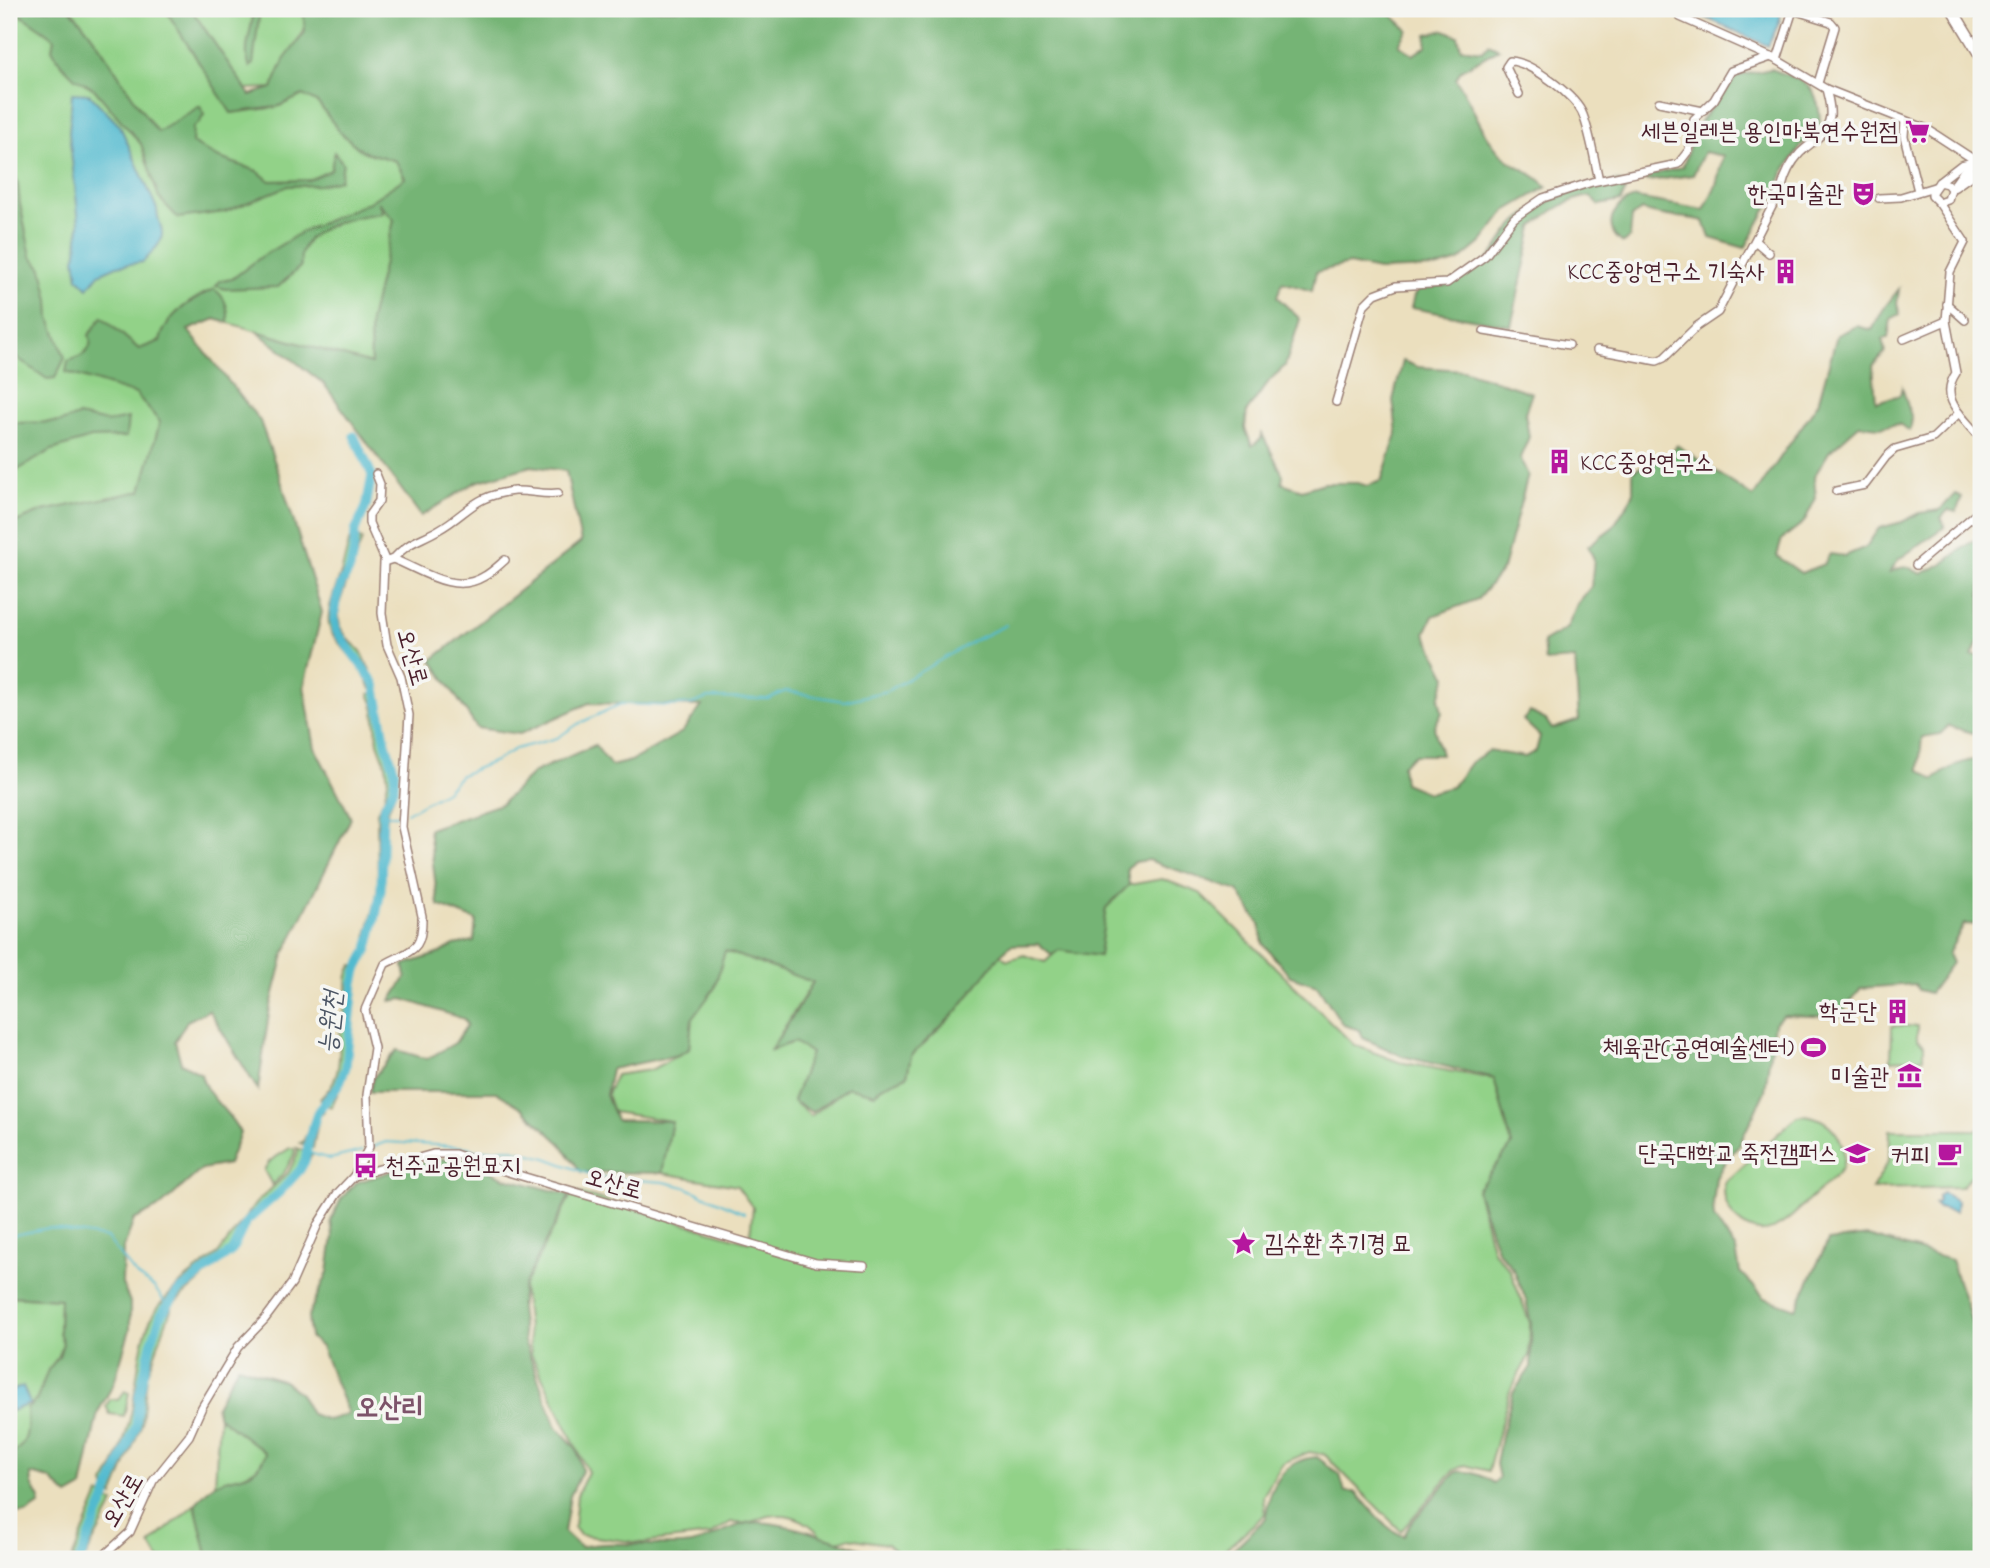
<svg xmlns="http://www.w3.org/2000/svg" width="1990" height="1568" viewBox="0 0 1990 1568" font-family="'Indie Flower','Poor Story',sans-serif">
<rect width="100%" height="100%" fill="#f6f6f2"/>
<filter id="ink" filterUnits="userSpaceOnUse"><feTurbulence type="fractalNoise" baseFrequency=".0143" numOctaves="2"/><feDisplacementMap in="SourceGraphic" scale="14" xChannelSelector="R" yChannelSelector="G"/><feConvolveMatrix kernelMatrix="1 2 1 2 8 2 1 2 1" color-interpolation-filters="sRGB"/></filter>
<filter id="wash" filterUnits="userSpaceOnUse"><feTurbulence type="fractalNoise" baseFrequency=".00686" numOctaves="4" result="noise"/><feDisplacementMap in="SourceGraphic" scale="28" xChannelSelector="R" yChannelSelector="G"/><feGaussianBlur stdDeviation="1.57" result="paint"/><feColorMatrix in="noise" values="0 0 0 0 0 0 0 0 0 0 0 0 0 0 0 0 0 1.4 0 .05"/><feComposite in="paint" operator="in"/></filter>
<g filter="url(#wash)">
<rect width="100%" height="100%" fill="#ebdfbe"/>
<!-- green -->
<g fill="#92d288" stroke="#6e785a" stroke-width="2">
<polygon points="9,9 187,9 231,113 277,107 303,95 318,103 340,132 362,151 396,161 405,178 370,321 371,364 215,319 118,358 128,384 160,422 141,492 43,511 9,525"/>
<polygon points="191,9 303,9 305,27 272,88 245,89"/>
<path d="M353,538L354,547L356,538L362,540L338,607L340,627L348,639L361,651L376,683C352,651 326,634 340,590C345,575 352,566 353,549L349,568L335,600L333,619L336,633L374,684L375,689H371C363,667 346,653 333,635C320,617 339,584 343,566C345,557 347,548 350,539Z"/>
<polygon points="376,693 397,770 396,789 387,814 384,814 394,788 396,772 383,728 394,773 393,786 382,809 380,890 371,934 367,935 376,900 378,884 377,812 384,799 388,781 386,765 378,743 373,703 369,694"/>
<polygon points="387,817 384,833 384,890 372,937 381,890 384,818"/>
<path d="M1162,879L1200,893L1354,1045L1399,1062L1494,1079L1512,1146L1477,1191L1493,1251L1510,1270L1530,1323L1529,1356L1510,1391L1488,1471L1465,1465L1454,1470L1401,1531L1325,1455L1309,1452L1283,1463L1263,1496L1265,1514L1215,1559H904L887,1544L848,1538L827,1544C814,1524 794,1511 769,1516C755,1520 746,1526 731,1522L710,1535L642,1543L580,1535L574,1527L577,1495L588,1472L531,1354L523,1287L573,1191L749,1242L753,1208L737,1186L662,1173L672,1121L613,1112L607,1094L616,1075L651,1070L689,1049L692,1016L714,989L725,951L813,982L771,1049L795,1042L811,1053L793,1101L811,1116L848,1087L875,1094L881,1087L907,1076L911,1056L957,1011L1000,955L1008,960L1024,955L1045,962L1129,885Z"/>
<path d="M353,965H358C343,996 353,1032 346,1065C342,1080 333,1091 324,1103L320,1099C345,1075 337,1058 341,1028C342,1017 346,1007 347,996C348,984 345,974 353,965Z"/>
<path d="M360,965H363C343,990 355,1037 348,1067C345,1081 337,1094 331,1107L326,1104C355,1070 348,1038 352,997C354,986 355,975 360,965Z"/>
<polygon points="1892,1026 1917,1026 1917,1039 1924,1045 1924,1058 1891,1060"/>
<polygon points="319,1106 320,1110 322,1108 324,1111 319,1116 313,1148 300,1143 303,1142"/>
<path d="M1805,1115C1832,1119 1849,1142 1842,1168C1833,1180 1821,1189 1810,1199C1789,1219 1765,1248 1736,1219C1727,1210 1722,1196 1725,1183L1797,1116Z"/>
<polygon points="1981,1127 1981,1165 1961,1187 1872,1189 1889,1161 1890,1130 1976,1130"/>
<polygon points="290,1148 294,1148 295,1153 284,1173 272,1185 264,1170 270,1161"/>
<path d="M297,1148L306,1152C295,1186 268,1194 247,1219C239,1229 237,1243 228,1252C209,1272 184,1281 167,1304L165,1299L183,1281L218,1254L256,1203L288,1173L298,1153Z"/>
<polygon points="307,1153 312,1155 301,1171 281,1193 247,1223 233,1252 173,1304 147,1376 142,1423 113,1496 110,1493 137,1427 140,1397 153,1344 163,1315 179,1293 233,1251 246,1222 281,1193 301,1171"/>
<path d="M9,1296L60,1299L59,1332L63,1343L59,1356L48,1370L37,1399L27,1409C28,1431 29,1444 9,1456Z"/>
<path d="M163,1301L166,1306L161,1314L150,1344L138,1396L136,1427L107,1492L104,1484C117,1463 126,1438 131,1414C139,1379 137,1329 163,1301Z"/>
<polygon points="125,1391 129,1393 124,1416 110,1414 106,1406 110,1399 118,1400"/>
<polygon points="219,1417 266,1453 260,1467 237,1479 215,1484"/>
<polygon points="99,1494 105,1497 82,1555 80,1559 72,1559"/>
<polygon points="106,1498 114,1503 84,1559 81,1559"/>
<polygon points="195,1504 208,1559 159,1559 150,1544"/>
</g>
<!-- forest -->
<g fill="#75b474" stroke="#606a50" stroke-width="2">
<path d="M12,9H70C105,46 126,93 158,132L200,106L204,115L199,123L193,127L192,143L217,157L257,171L270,181L309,180L331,170L334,152L343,163L340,180L320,185L288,186L225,212L178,218L159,198L141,144L94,89L75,78L61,64L52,49L54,38Z"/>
<path d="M165,9H191L250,95L272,88L284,60L305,32L303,9H1405L1392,15L1408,30L1399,44L1413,55L1426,46L1427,34L1445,30L1458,36L1461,48L1482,51L1489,44L1499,49L1461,70L1456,79C1472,102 1479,129 1498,151C1510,166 1533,170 1547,187L1506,211L1482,242L1459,261L1435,268L1379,270L1349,264L1316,272L1312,291L1282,282L1277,297L1300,319L1285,366L1270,380L1247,411L1245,428L1252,446L1261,439L1262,434L1283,475L1282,483L1302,490L1324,483H1358L1367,486L1381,481L1397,434L1393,400L1403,361L1418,367L1463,370L1532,393L1525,413L1529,437L1520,458L1528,475L1503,569L1478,599L1433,616L1425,633L1447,677L1439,698L1442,712L1434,727L1441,755H1414L1402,765L1404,783L1428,793L1452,787L1471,762L1489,751L1525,757L1536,751L1540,736L1523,720L1530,712L1546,720L1552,729L1579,720L1575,659L1545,661L1543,642L1567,628L1577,604L1591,587L1594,559L1588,546L1613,527L1633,495V470L1665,458L1677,445L1753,497L1818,403L1837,335L1857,326L1872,330L1884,308L1899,289L1897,304L1900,314L1891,319L1888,338L1882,339L1885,352L1873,366L1876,402L1900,395L1902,387L1912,419L1910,431L1899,424L1880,427L1859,425L1829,452L1814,477L1816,498L1804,522L1782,539L1777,556L1801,573L1824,564L1830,554L1845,556L1866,547L1879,528L1902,522L1920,513L1940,510L1955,494L1962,497L1956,512L1948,510L1941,518L1945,527L1899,559L1890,572L1906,566L1921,574L1942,564L1981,535V637L1972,656H1981V738L1973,733L1949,726L1940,734L1922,737L1919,769L1934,780C1948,768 1962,760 1981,759V925L1964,924L1948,954L1952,963L1930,993L1918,990L1915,984L1861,988L1839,1017L1784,1015L1774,1023L1765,1091L1739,1145L1725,1162L1716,1178L1713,1205L1714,1218L1736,1250L1740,1272L1765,1298L1796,1309L1828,1241L1868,1236L1951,1260L1981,1350V1559H1223L1266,1518C1268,1488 1284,1459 1317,1457L1340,1475L1345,1492H1355C1371,1507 1382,1528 1404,1536L1410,1524L1456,1472C1470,1470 1482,1475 1494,1483L1499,1478L1496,1464L1501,1436L1513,1393L1531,1367V1324L1526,1300L1514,1270L1497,1250L1477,1190L1512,1145L1494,1078L1402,1056L1363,1038L1360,1030L1343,1025L1317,985L1290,976L1263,944L1260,925L1238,891L1148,860L1135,862L1127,868L1129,885L1106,908L1099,956L1059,950L1052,955L1039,944L1011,945L1000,955L957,1011L911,1056L907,1076L881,1087L875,1094L848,1087L812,1112L793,1101L811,1053L794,1042L771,1050L800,1005L813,982L725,951L714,989L692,1019L689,1049L678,1055L611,1069L606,1095L616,1120L672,1121L662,1173L581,1172L561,1144L522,1108L496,1092H370L373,1078L397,1050L427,1059L455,1043L467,1025L464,1019L403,999L391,1001L406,977L404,965L440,953L454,945L474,941L476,920L438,905L429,829L501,804L534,772L595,745L611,766L631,761L682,732L702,706L589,703L520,734L477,728L432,660L581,542L566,471L531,466L476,482L421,516L324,384L256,331L371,364L370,321L394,220L378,202L383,213C354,216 295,227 301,266L278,287L225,289L216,286L220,281L232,279L261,257L302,232L369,202L405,178L396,161L362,151L340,132L318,103L303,95L277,107L231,113Z"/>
<path d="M253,9H260L253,64L250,67C241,47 254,29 253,9Z"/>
<path d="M1771,69C1810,83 1817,84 1821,126L1817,132L1806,139L1783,173L1776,192L1745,248L1710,238L1704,221C1681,215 1666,219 1642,210L1632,216L1630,237L1623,243C1601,228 1613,203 1636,198L1704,210L1716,185L1723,156L1704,152L1693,175L1648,181L1646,179L1648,176L1683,167L1695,128L1737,76Z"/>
<polygon points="9,156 18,185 20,204 31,256 42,268 49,300 50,318 65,358 55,378 47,379 9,352"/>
<path d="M1617,181L1624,184L1625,192L1621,201L1599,205L1590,196C1567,200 1550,211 1533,227L1511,326L1411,308L1414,296L1419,289C1445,286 1473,277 1491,256C1501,243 1508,228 1521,218C1549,197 1584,188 1617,181Z"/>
<path d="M214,289C226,297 229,309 228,323L215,319L188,330L260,421L279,474L322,612L304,686L315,748L351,818L284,954L269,1013L258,1090L209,1010L187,1021L175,1041L181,1063L201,1074C205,1096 230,1111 240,1133L228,1164L202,1169L161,1206L134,1220L123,1250L122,1284L130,1302V1329L114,1383L98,1412L82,1488L68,1496L50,1479L31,1474L32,1484L40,1499L39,1505L27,1513L9,1514V1456C29,1444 28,1431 27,1409L37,1399L48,1370L59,1356L63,1343L59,1332L60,1299L9,1296V525L43,511L141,491L160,422L136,394L66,372L68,361C81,357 95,351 89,335L102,317L139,349L160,341C165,316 192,299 214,289Z"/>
<polygon points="78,416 108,422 128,418 126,437 91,438 52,450 9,475 9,423 61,422"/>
<path d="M460,1158L505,1178L570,1195L523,1287L520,1308L524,1341L556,1426L577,1449L582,1471L570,1496L564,1532L580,1547C614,1540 647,1547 682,1545C706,1544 725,1527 748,1523C780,1517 857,1548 889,1559H756V1553H752L747,1559H208L195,1504C201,1498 208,1488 215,1484C237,1472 253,1483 266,1453L219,1417L216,1406L238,1366L284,1381L300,1394L311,1414L328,1420L348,1414L321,1347L310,1337L308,1316L328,1272L333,1237L331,1221L341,1199L355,1183L414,1164L438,1159Z"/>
</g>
<!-- water -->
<g fill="#51bacf" stroke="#4e6c7d" stroke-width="2">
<polygon points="1692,9 1782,9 1779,23 1768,46 1693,12"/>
<path d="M72,93L89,94L120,126L157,209C157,218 161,224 162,232C163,244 150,254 143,262L117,266L99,274L88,288L78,278L75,259L77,252L79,223L69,133Z"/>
<polygon points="1943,1193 1957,1201 1956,1212 1938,1208 1934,1204 1938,1201 1938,1196"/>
<polygon points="23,1386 30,1404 11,1411 9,1392"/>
</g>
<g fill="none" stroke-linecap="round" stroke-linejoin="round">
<!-- stream -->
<g stroke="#51bacf" stroke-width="2">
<polyline points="407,813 446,791 461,775 495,761 515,749 557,738 578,724 621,704 671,706 692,704 708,698 768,699 786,691 844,701 887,691 975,640 1006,625"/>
<polyline points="383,815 398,815"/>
<polyline points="370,1148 386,1142 468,1147 476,1151 508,1148 546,1158 597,1177 664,1182 685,1187 744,1213"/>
<polyline points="306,1152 330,1159 362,1151"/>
<polyline points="9,1236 48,1228 107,1238 137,1276 155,1288 167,1306"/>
</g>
<!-- river -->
<polyline stroke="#51bacf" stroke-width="9" points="80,1559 136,1426 139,1396 151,1344 161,1315 178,1292 232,1251 246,1222 280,1192 300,1170 305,1161 310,1135 318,1111 339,1085 346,1067 354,983 357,970 368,949 376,916 381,890 383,809 394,787 395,772 386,743 375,684 337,632 334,619 336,601 341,585 350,569 354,548 355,531 366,507 372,475 354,436"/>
</g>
</g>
<g filter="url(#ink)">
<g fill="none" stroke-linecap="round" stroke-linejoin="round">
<defs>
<g id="minor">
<polyline points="1504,9 1521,13 1529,9"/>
<polyline points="1678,9 1680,17 1777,60 1826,89 1927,129 1976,161"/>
<polyline points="1777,60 1793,10 1831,22 1835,27 1818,83"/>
<path d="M1519,94L1506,67L1510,61C1530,61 1577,97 1583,115C1591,136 1594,159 1599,180"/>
<polyline points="1659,102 1703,111"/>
<polyline points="1905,121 1904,136 1918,191"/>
<polyline points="1939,182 1961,165 1981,160"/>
<polyline points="1951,189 1947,184 1939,182 1932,192 1932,196 1939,203 1948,200 1951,189 1963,172 1976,161"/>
<polyline points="1879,198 1901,197 1934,187"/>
<path d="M1939,203L1965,242L1950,272L1946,321L1956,373C1937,401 1966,418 1981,439"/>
<polyline points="1755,241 1769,253"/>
<polyline points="1947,304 1965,320"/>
<polyline points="1484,331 1569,345"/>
<polyline points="1904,339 1946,321"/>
<path d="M1597,350L1657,361L1664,358L1696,327L1718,312L1782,187C1785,174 1790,164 1800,153C1812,141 1827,136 1830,116C1831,107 1828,97 1826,89"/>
<polyline points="1336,402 1364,305 1375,294 1396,286 1447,283 1485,256 1514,218 1543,198 1592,182 1678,164 1689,150 1694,119 1714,100 1731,71 1771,57"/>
<polyline points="376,474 380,484 379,501 369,515 369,523 385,560"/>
<polyline points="1836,491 1865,485 1886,457 1895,449 1933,438 1959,413"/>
<path d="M393,559C409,541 419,541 438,530C470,512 472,496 514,491C529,490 543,495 558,493"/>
<polyline points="1916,565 1978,512 1981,506"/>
<polyline points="354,1176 433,1154 455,1154 508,1172 816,1263 864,1266"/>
<path d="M100,1559L130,1532L153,1481L189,1436L202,1407L238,1347L265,1319L292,1283L318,1224L337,1194L354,1176L369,1147L367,1095L374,1048L365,1010L385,964C412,949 423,952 422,916L402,827L409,715L401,677L387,645L382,613L384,562L393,559C420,569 453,595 483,577C491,573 498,566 505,560"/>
</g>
<g id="major">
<polyline points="1952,9 1981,57"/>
<polyline points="1976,9 1981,15"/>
<polyline points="1954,186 1968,176 1981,170"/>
</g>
</defs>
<!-- minor casing -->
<use href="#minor" stroke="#9a7f74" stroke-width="10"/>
<!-- major casing -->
<use href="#major" stroke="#9a7f74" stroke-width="13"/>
<!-- minor -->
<use href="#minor" stroke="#fff" stroke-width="7"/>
<!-- major -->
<use href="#major" stroke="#fff" stroke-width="10"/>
</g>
</g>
<!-- icons -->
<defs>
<symbol id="supermarket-bare" viewBox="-9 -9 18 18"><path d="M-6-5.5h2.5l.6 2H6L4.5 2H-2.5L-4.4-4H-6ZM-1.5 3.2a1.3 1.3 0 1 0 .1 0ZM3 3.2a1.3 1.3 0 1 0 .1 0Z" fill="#b5179e" stroke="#f6f6f2" stroke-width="2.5" paint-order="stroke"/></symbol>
<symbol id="theatre-bare" viewBox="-9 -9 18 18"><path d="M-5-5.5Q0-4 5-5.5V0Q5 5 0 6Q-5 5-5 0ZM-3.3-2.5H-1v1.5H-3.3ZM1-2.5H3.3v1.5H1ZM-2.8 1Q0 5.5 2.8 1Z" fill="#b5179e" stroke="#f6f6f2" stroke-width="2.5" paint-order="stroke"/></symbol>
<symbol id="building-bare" viewBox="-9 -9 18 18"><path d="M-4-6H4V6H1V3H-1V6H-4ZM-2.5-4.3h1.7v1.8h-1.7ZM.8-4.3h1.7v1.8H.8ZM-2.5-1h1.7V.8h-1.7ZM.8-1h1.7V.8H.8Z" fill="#b5179e" stroke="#f6f6f2" stroke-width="2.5" paint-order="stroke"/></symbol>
<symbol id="stadium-bare" viewBox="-9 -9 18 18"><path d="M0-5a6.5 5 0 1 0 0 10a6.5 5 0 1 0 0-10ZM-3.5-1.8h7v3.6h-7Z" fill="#b5179e" stroke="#f6f6f2" stroke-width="2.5" paint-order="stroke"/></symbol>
<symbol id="museum-bare" viewBox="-9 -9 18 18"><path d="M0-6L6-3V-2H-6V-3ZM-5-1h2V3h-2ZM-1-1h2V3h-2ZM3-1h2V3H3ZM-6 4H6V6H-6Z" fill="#b5179e" stroke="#f6f6f2" stroke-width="2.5" paint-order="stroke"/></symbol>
<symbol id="university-bare" viewBox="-9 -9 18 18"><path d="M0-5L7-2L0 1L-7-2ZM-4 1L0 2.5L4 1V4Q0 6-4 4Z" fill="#b5179e" stroke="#f6f6f2" stroke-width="2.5" paint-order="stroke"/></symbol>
<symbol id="cafe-bare" viewBox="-9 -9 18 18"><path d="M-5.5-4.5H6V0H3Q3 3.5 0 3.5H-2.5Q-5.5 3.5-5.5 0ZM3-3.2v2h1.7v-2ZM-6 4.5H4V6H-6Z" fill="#b5179e" stroke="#f6f6f2" stroke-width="2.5" paint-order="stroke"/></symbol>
<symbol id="bus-bare" viewBox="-9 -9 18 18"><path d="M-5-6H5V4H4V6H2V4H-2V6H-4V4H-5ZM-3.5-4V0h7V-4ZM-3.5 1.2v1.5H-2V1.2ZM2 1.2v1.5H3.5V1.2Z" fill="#b5179e" stroke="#f6f6f2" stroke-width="2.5" paint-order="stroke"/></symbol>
<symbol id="sight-bare" viewBox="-9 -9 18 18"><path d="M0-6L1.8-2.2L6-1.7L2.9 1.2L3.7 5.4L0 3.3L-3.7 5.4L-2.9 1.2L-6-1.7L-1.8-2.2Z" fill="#b5179e" stroke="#f6f6f2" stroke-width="2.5" paint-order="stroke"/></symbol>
</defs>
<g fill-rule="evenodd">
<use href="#supermarket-bare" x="1900" y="114" width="35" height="35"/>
<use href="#theatre-bare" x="1846" y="176" width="35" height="35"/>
<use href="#building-bare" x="1768" y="254" width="35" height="35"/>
<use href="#building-bare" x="1542" y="444" width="35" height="35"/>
<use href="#building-bare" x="1880" y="994" width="35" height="35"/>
<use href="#stadium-bare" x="1796" y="1030" width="35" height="35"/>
<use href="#museum-bare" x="1892" y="1058" width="35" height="35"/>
<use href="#university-bare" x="1840" y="1136" width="35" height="35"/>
<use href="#cafe-bare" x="1932" y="1136" width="35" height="35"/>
<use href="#bus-bare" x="348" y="1148" width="35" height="35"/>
<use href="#sight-bare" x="1226" y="1226" width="35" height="35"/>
</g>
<g text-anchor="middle" stroke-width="7" stroke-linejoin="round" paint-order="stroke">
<!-- poi labels -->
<g font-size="24" fill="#4a1f2b" stroke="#f6f6f2" text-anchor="end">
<text x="1898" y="139">세븐일레븐 용인마북연수원점</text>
<text x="1844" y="201">한국미술관</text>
<text x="1765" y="279">KCC중앙연구소 기숙사</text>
<text x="1580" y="470" text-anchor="start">KCC중앙연구소</text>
<text x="1877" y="1019">학군단</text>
<text x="1794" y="1055">체육관(공연예술센터)</text>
<text x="1889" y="1084">미술관</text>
<text x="1837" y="1161">단국대학교 죽전캠퍼스</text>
<text x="1929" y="1162">커피</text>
<text x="385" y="1173" text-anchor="start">천주교공원묘지</text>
<text x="1264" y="1251" text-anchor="start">김수환 추기경 묘</text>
</g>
<!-- street labels -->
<g font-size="24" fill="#4a1f2b" stroke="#f6f6f2">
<text transform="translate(413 657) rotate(74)" y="8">오산로</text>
<text transform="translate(614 1183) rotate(16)" y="8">오산로</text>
<text transform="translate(122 1500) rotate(-60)" y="8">오산로</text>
</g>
<!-- water labels -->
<g font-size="26" font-style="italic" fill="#4c5564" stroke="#f6f6f2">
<text transform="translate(329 1022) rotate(-84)" y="9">능원천</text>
</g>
<!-- quarter labels -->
<g font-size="28" font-weight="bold" fill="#7d536a" stroke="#f6f6f2">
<text x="390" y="1416">오산리</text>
</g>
</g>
<!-- margin -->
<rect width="1990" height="1568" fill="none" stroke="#f6f6f2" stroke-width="35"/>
</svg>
